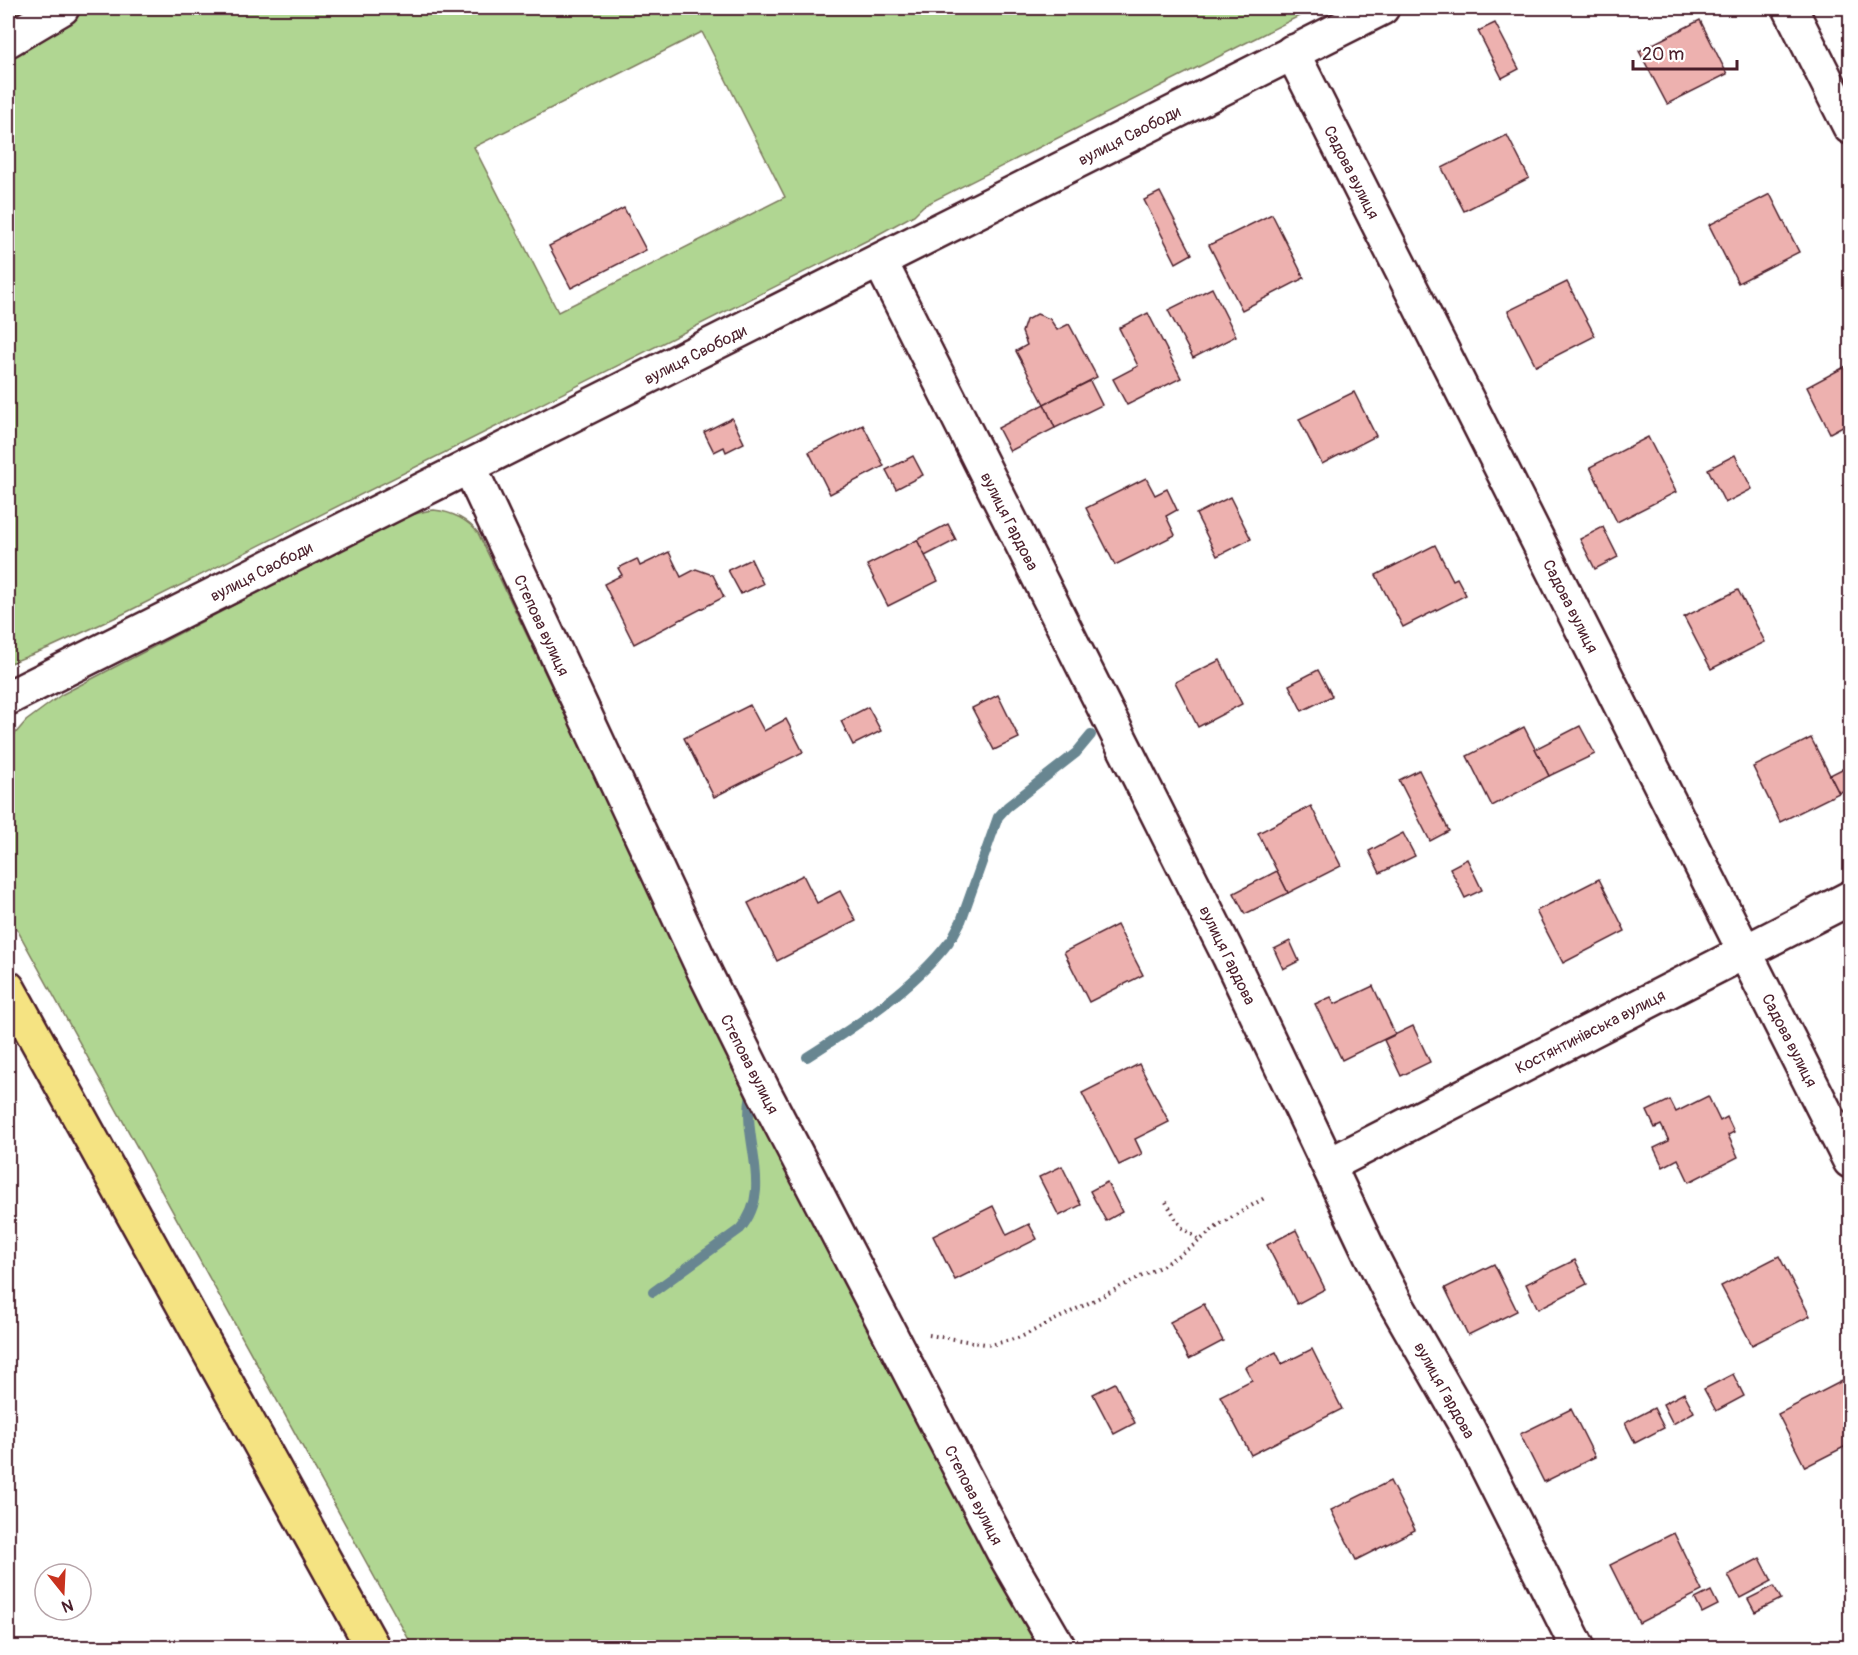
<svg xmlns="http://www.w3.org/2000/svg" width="1858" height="1655" viewBox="0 0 1858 1655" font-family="Pangolin,sans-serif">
<rect width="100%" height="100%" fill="#fff"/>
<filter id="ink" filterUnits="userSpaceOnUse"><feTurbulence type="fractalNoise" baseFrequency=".0167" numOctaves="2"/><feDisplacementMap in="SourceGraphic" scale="12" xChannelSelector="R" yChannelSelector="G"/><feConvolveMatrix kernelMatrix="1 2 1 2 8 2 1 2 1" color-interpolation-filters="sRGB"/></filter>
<g filter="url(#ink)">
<!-- green -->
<g fill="#b0d692" stroke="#7d7a5e" stroke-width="1.5" fill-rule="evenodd">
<polygon points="8,8 37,8 8,25"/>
<path d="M84,8H1315L923,206L914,215L868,240L123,614L51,647L8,664V53ZM702,32L785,197L558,312L474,147Z"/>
<path d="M434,510C452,512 467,519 478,533L630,851L1047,1647H413L8,913V742L26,721L61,695C145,651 229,607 313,564C344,548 400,513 434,510Z"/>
</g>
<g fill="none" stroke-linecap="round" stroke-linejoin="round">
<!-- stream -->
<g stroke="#678691" stroke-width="10">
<polyline points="953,936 961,921 998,817 1007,807 1076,753 1091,735"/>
<path d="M807,1057C856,1026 913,989 949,942"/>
<path d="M653,1292L740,1229C775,1188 741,1141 751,1095"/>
</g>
</g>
<!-- building -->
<g fill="#edb1af" stroke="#4a1f2b" stroke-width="1.5">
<polygon points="1700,20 1727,74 1667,104 1639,51"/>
<polygon points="1495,23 1519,69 1502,78 1478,31"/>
<polygon points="1507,135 1529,178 1464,211 1442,168"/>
<polygon points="1160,192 1192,254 1176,263 1144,200"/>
<polygon points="1770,194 1799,252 1738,283 1709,225"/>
<polygon points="624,208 646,250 571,288 549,246"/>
<polygon points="1272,214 1304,278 1242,310 1209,245"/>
<polygon points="1567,282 1595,336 1536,366 1508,311"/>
<polygon points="1212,288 1236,336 1193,358 1168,310"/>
<polygon points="1148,313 1181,378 1127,405 1113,379 1138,366 1119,328"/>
<polygon points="1037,314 1050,319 1057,330 1069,324 1097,377 1044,404 1016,351 1027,345 1022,332 1026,320"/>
<polygon points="1850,364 1850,422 1830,433 1807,387"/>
<polygon points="1090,381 1102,405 1055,428 1044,404"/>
<polygon points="1354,392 1376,436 1322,464 1299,419"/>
<polygon points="1044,404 1055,428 1010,451 998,428"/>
<polygon points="732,418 744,443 726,452 724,447 714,452 704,432"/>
<polygon points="863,425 884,466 830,494 809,452"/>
<polygon points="1648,437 1676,492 1617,522 1590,467"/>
<polygon points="1735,455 1752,489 1725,503 1708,469"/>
<polygon points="913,456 923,475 896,489 886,470"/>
<polygon points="1146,478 1155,495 1167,489 1177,510 1166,516 1175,535 1115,565 1086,508"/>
<polygon points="1230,497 1251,539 1217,556 1196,514"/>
<polygon points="948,524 956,540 925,556 917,540"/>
<polygon points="1603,527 1618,557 1595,569 1580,539"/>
<polygon points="917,540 938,581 888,606 867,565"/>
<polygon points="1435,545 1453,580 1457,578 1466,595 1403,627 1376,575"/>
<polygon points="669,552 681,577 696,569 713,575 724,597 634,644 604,584 622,575 618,568 637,559 640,566"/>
<polygon points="751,559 763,584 741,594 728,570"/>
<polygon points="1738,590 1765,642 1711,669 1684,617"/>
<polygon points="1220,660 1242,704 1198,727 1175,682"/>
<polygon points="1318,670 1332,696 1302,711 1289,685"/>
<polygon points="998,695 1019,738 994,750 972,708"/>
<polygon points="750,705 764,731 786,719 803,752 714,797 684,738"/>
<polygon points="868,707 881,731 853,745 841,721"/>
<polygon points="1580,726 1595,754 1549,776 1535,749"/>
<polygon points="1524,727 1549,776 1492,806 1467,756"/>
<polygon points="1811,738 1839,793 1780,822 1753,767"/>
<polygon points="1850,765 1850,787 1839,793 1830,775"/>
<polygon points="1419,770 1449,831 1430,841 1399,780"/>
<polygon points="1311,806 1341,866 1288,893 1258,833"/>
<polygon points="1403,833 1415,856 1380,873 1369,851"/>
<polygon points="1467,859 1482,890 1465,898 1450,868"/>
<polygon points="1277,871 1288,893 1245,914 1234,893"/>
<polygon points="803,875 817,903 840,891 856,921 777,961 748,903"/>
<polygon points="1599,879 1625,931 1563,963 1536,911"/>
<polygon points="1117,925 1143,975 1089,1002 1064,952"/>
<polygon points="1290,941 1299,961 1283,969 1274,949"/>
<polygon points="1373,986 1395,1034 1342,1060 1315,1004 1331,997 1335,1004"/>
<polygon points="1413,1026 1430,1062 1401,1076 1384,1040"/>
<polygon points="1139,1064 1169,1122 1135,1139 1142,1154 1119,1165 1082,1093"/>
<polygon points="1708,1096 1720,1121 1727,1117 1734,1132 1728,1135 1738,1157 1689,1182 1678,1159 1663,1167 1654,1148 1669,1141 1661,1125 1655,1128 1647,1111 1670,1100 1676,1112"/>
<polygon points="1062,1166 1081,1205 1059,1216 1039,1177"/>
<polygon points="1107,1182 1122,1212 1106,1221 1090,1191"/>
<polygon points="993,1206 1007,1235 1029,1224 1037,1239 955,1280 933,1236"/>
<polygon points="1296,1230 1325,1289 1297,1304 1267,1245"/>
<polygon points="1779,1256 1810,1316 1752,1345 1721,1286"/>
<polygon points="1575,1260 1587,1284 1538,1309 1526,1284"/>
<polygon points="1494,1264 1517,1311 1468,1335 1445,1288"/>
<polygon points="1204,1304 1223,1341 1189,1359 1170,1322"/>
<polygon points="1312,1349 1342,1409 1251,1455 1220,1396 1252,1380 1245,1367 1276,1352 1282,1364"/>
<polygon points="1733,1374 1744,1396 1716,1411 1704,1389"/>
<polygon points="1850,1377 1850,1405 1845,1407 1850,1419 1850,1444 1805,1467 1778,1414"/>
<polygon points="1115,1383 1135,1423 1114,1434 1093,1394"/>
<polygon points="1684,1393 1694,1412 1673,1424 1663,1404"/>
<polygon points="1654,1408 1664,1428 1635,1443 1625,1423"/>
<polygon points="1571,1409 1595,1457 1544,1482 1520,1434"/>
<polygon points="1390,1481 1415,1530 1356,1560 1331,1510"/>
<polygon points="1674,1533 1702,1591 1639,1623 1610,1565"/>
<polygon points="1760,1558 1772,1581 1740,1598 1728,1575"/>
<polygon points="1774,1586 1781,1599 1755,1612 1748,1599"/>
<polygon points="1711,1591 1718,1605 1702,1613 1695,1599"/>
</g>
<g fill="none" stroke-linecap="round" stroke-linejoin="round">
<defs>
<g id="minor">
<polyline points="1790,8 1850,127"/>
<polyline points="8,40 62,8"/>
<polyline points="1292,52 1850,1161"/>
<polyline points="880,261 1229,956 1370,1253 1395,1302 1468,1429 1578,1648"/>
<polyline points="469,466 707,977 764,1092 1005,1555 1059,1648"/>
<polyline points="8,698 1382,8"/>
<polyline points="1329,1165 1850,898"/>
</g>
<polyline id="major" points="8,988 373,1648"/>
</defs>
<!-- minor casing -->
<use href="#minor" stroke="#4a1f2b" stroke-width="38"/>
<!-- major casing -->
<use href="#major" stroke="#4a1f2b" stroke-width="38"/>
<!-- path -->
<g stroke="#4a1f2b" stroke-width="4" stroke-dasharray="1.5 4.5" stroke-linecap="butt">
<polyline points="1166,1202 1181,1227 1200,1240"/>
<polyline points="929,1335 991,1345 1021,1337 1162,1266 1194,1245 1219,1225 1266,1197"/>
</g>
<!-- minor -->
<use href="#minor" stroke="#fff" stroke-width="33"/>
<!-- major -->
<use href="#major" stroke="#f5e382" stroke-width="33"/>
</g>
</g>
<g text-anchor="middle" stroke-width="6" stroke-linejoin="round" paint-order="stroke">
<!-- street labels -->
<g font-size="16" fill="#4a1f2b" stroke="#fff">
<text transform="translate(1129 135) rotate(-27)" y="6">вулиця Свободи</text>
<text transform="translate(1352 172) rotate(63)" y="6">Садова вулиця</text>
<text transform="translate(695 354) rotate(-27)" y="6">вулиця Свободи</text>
<text transform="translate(1010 521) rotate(63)" y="6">вулиця Гардова</text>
<text transform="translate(261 571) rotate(-27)" y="6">вулиця Свободи</text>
<text transform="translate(1571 606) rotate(63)" y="6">Садова вулиця</text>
<text transform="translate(542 625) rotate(65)" y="6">Степова вулиця</text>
<text transform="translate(1228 955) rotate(64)" y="6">вулиця Гардова</text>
<text transform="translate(1590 1031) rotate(-27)" y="6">Костянтинівська вулиця</text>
<text transform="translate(1790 1040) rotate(63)" y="6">Садова вулиця</text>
<text transform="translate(750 1064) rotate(63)" y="6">Степова вулиця</text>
<text transform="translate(1445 1390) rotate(61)" y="6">вулиця Гардова</text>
<text transform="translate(974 1495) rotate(63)" y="6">Степова вулиця</text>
</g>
</g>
<!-- margin -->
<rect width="1858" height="1655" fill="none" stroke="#fff" stroke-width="30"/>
<rect x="15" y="15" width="1828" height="1625" fill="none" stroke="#4a1f2b" stroke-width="2" filter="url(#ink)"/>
<!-- north arrow -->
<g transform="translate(63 1592) rotate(162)"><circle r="28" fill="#ffffff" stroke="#b7a5aa" stroke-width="1.5"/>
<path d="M0-4.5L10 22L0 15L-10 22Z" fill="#c8321e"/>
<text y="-9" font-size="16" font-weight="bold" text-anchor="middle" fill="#4a1f2b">N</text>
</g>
<!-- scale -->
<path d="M1633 60v9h104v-9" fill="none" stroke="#4a1f2b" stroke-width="3"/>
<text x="1642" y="60" font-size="18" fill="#4a1f2b" stroke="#ffffff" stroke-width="4.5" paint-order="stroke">20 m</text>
</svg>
